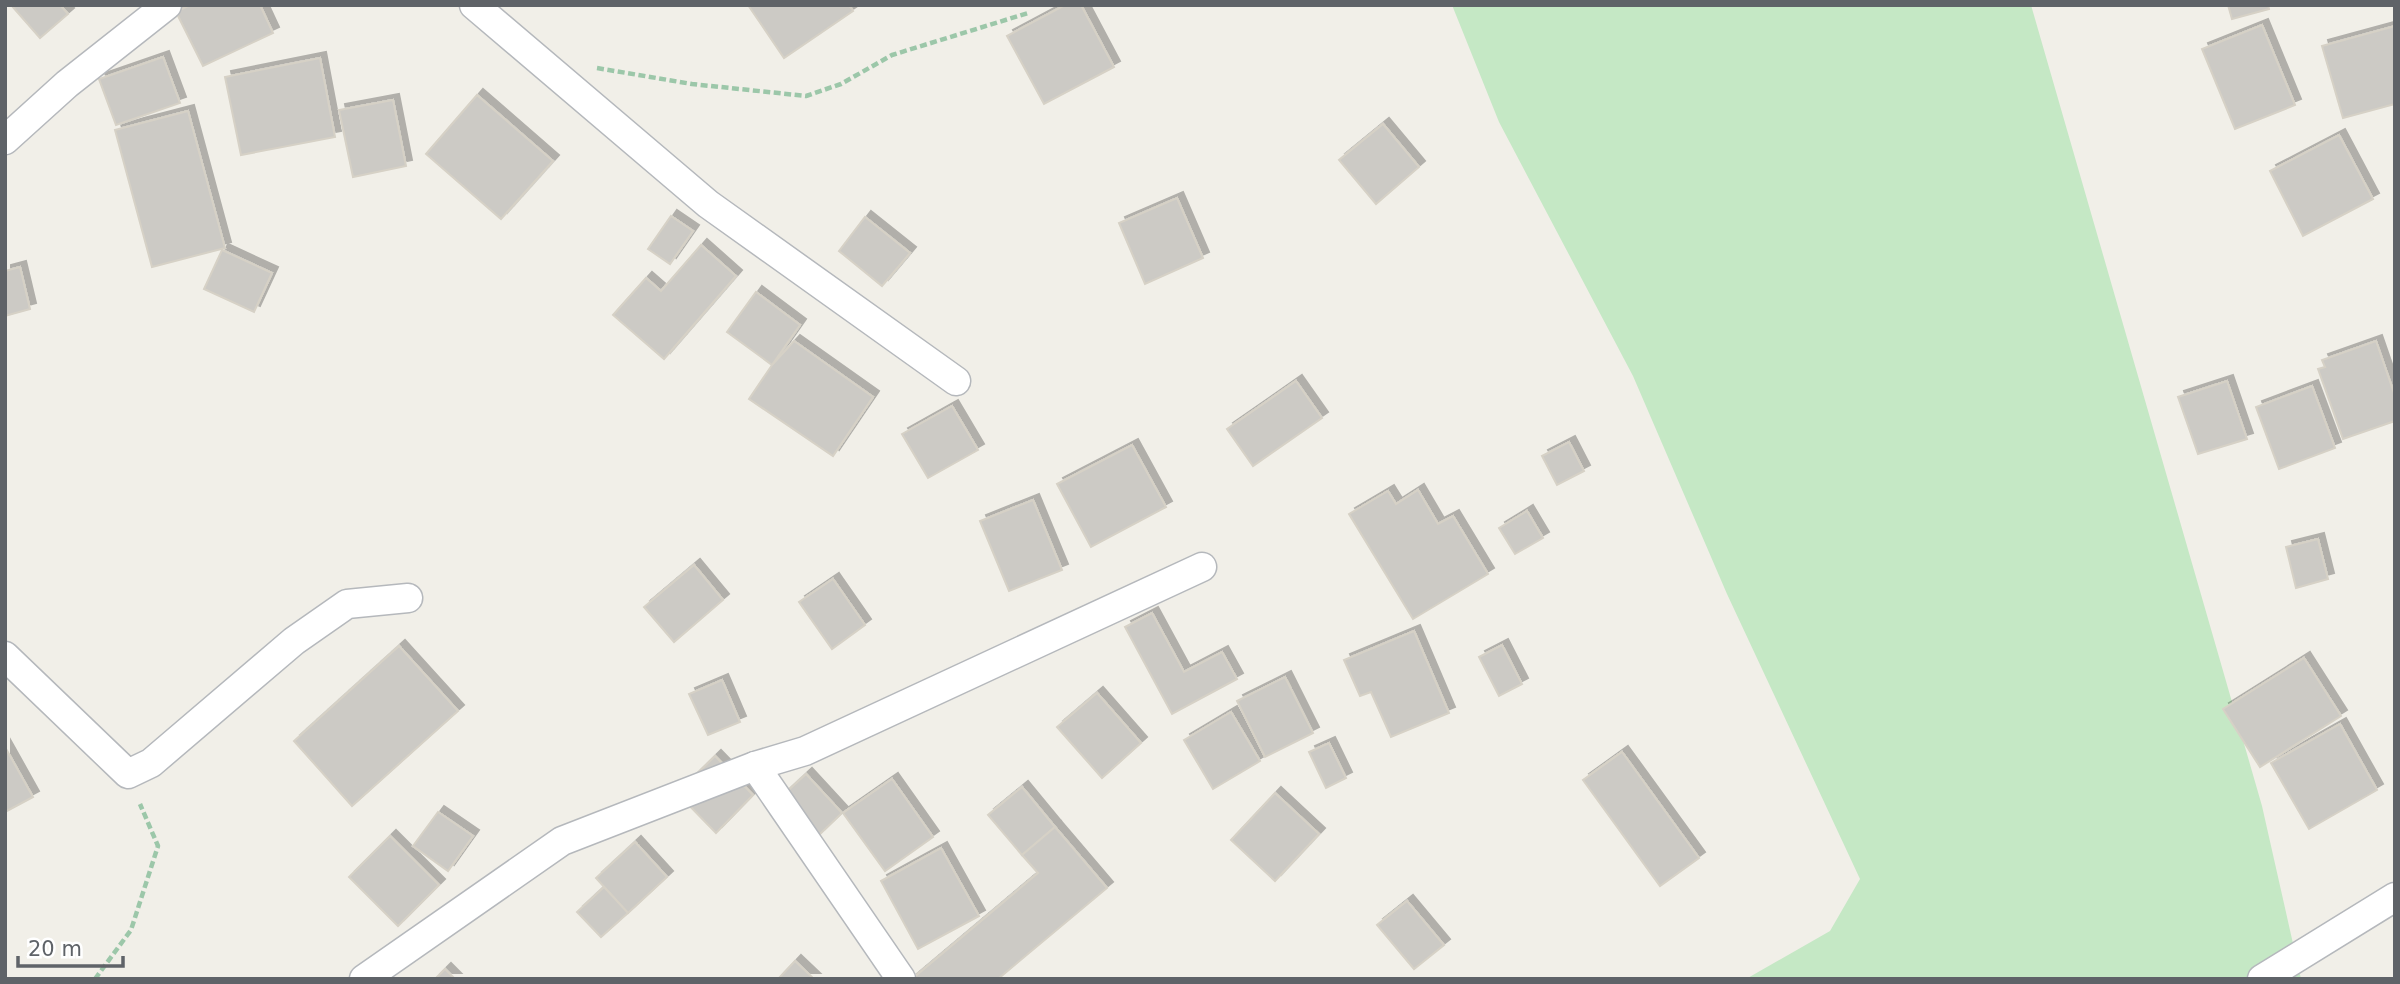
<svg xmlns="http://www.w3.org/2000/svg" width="2400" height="984" viewBox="0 0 2400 984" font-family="'DejaVu Sans',sans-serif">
<defs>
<filter id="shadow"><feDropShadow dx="6" dy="-6" stdDeviation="0" flood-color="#0004"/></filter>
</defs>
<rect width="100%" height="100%" fill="#f1efe8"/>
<!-- green -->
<polygon fill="#c5e8c5" points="1452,5 2031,5 2262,806 2301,979 1746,979 1830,931 1860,879 1727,594 1633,376 1499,122"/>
<!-- building -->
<g fill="#cccac5" stroke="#d6d1c6" stroke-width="2" filter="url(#shadow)">
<polygon points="11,5 60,5 68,14 40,38"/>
<polygon points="190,5 260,5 273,33 203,66 176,12"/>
<polygon points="748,5 849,5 853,11 784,58"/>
<polygon points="1065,5 1081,5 1114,67 1044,104 1007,36"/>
<polygon points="2228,5 2268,5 2269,9 2232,19"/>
<polygon points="2262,25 2295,105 2235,129 2202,49"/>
<polygon points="2395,26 2395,104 2343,118 2322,46"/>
<polygon points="163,57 180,103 116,125 99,79"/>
<polygon points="320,58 335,137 241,155 225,77"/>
<polygon points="477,95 553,161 501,219 426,154"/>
<polygon points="393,100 406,166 353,177 339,110"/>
<polygon points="188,111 225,248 152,267 115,130"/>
<polygon points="1383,124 1419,167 1376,204 1339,160"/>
<polygon points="2339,135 2373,199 2303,236 2270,171"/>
<polygon points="1177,198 1203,258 1145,284 1119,223"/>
<polygon points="671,216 693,231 670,264 648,249"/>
<polygon points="865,217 910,253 882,286 839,251"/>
<polygon points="701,245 736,276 664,359 613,315 646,278 661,291"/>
<polygon points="222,250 272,273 254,312 204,289"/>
<polygon points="20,267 30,309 5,316 5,271"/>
<polygon points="756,292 800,325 772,365 727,332"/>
<polygon points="794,341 873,397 833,456 749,399 772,365"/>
<polygon points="2376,341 2395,396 2395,421 2343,439 2318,369 2325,367 2322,360"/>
<polygon points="1296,381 1322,418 1253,466 1227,429"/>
<polygon points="2227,381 2247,439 2198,454 2178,397"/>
<polygon points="2312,386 2335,448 2279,469 2256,407"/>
<polygon points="952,406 978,450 928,478 902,434"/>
<polygon points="1569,442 1584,471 1557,485 1542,456"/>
<polygon points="1132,445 1166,507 1091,547 1057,484"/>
<polygon points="1418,490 1438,524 1453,516 1488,574 1413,619 1349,514 1388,491 1396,504"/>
<polygon points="1033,500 1062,570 1009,591 980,521"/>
<polygon points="1527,511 1543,538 1515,554 1499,528"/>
<polygon points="2318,539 2328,579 2296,588 2286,547"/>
<polygon points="694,565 723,600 674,642 644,607"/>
<polygon points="833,579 865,625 832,649 799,602"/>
<polygon points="1152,613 1184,672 1222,652 1237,679 1172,714 1125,627"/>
<polygon points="1414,631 1449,713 1391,737 1371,692 1360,696 1344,660"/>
<polygon points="1502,645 1522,684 1499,696 1479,657"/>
<polygon points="399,646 458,711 352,806 294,741"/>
<polygon points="2304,658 2341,716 2260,767 2223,709"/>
<polygon points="1285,677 1313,733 1265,757 1237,701"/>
<polygon points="722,680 740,722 708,735 689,694"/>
<polygon points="1097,693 1141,743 1102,778 1057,727"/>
<polygon points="1231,712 1260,761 1213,789 1184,740"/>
<polygon points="2340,724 2377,790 2309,829 2271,763"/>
<polygon points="1329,743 1346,778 1326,788 1309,752"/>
<polygon points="5,747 33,797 5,812"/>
<polygon points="1622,752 1699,858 1660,886 1583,780"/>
<polygon points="715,756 753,795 716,833 677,793"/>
<polygon points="806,774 842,813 819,835 782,796"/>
<polygon points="892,779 933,837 885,871 843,813"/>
<polygon points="1022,787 1055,827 1022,855 988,815"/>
<polygon points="1275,793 1319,834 1275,881 1231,840"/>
<polygon points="438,812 473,836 448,871 413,846"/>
<polygon points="1055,827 1107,888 998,979 912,979 1038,873 1022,855"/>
<polygon points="390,836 439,885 398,926 349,877"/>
<polygon points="635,842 667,877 628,913 596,878"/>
<polygon points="941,848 979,916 918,949 881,881"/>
<polygon points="604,887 628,913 601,937 577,912"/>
<polygon points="1407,901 1444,945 1414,969 1377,925"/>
<polygon points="795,961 814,979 778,979"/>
<polygon points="445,969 455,979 435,979"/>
</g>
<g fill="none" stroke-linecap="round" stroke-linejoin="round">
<defs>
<g id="minor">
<polyline points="474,5 708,204 956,381"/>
<polyline points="5,140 67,84 167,5"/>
<polyline points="5,656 128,774 151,763 294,641 347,604 408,598"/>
<polyline points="755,766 901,979"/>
<polyline points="364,979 562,841 755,766 805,751 1202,567"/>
<polyline points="2262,979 2395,897"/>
</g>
</defs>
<!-- minor casing -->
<use href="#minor" stroke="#b5b8bc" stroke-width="31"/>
<!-- path -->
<g stroke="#9cc7a9" stroke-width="4.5" stroke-dasharray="7 3.5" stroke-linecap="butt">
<polyline points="597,68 692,84 806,96 841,84 892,55 1028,13"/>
<polyline points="95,979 131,930 158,846 140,804"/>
</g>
<!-- minor -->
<use href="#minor" stroke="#fff" stroke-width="28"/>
</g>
<!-- border -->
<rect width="2400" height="984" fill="none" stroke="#5f6368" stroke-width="14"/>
<!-- scale -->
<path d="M18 956v10h105v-10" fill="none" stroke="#5f6368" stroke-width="3.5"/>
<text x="28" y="956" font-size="21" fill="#5f6368" stroke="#ffffff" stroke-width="5" paint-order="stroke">20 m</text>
</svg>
